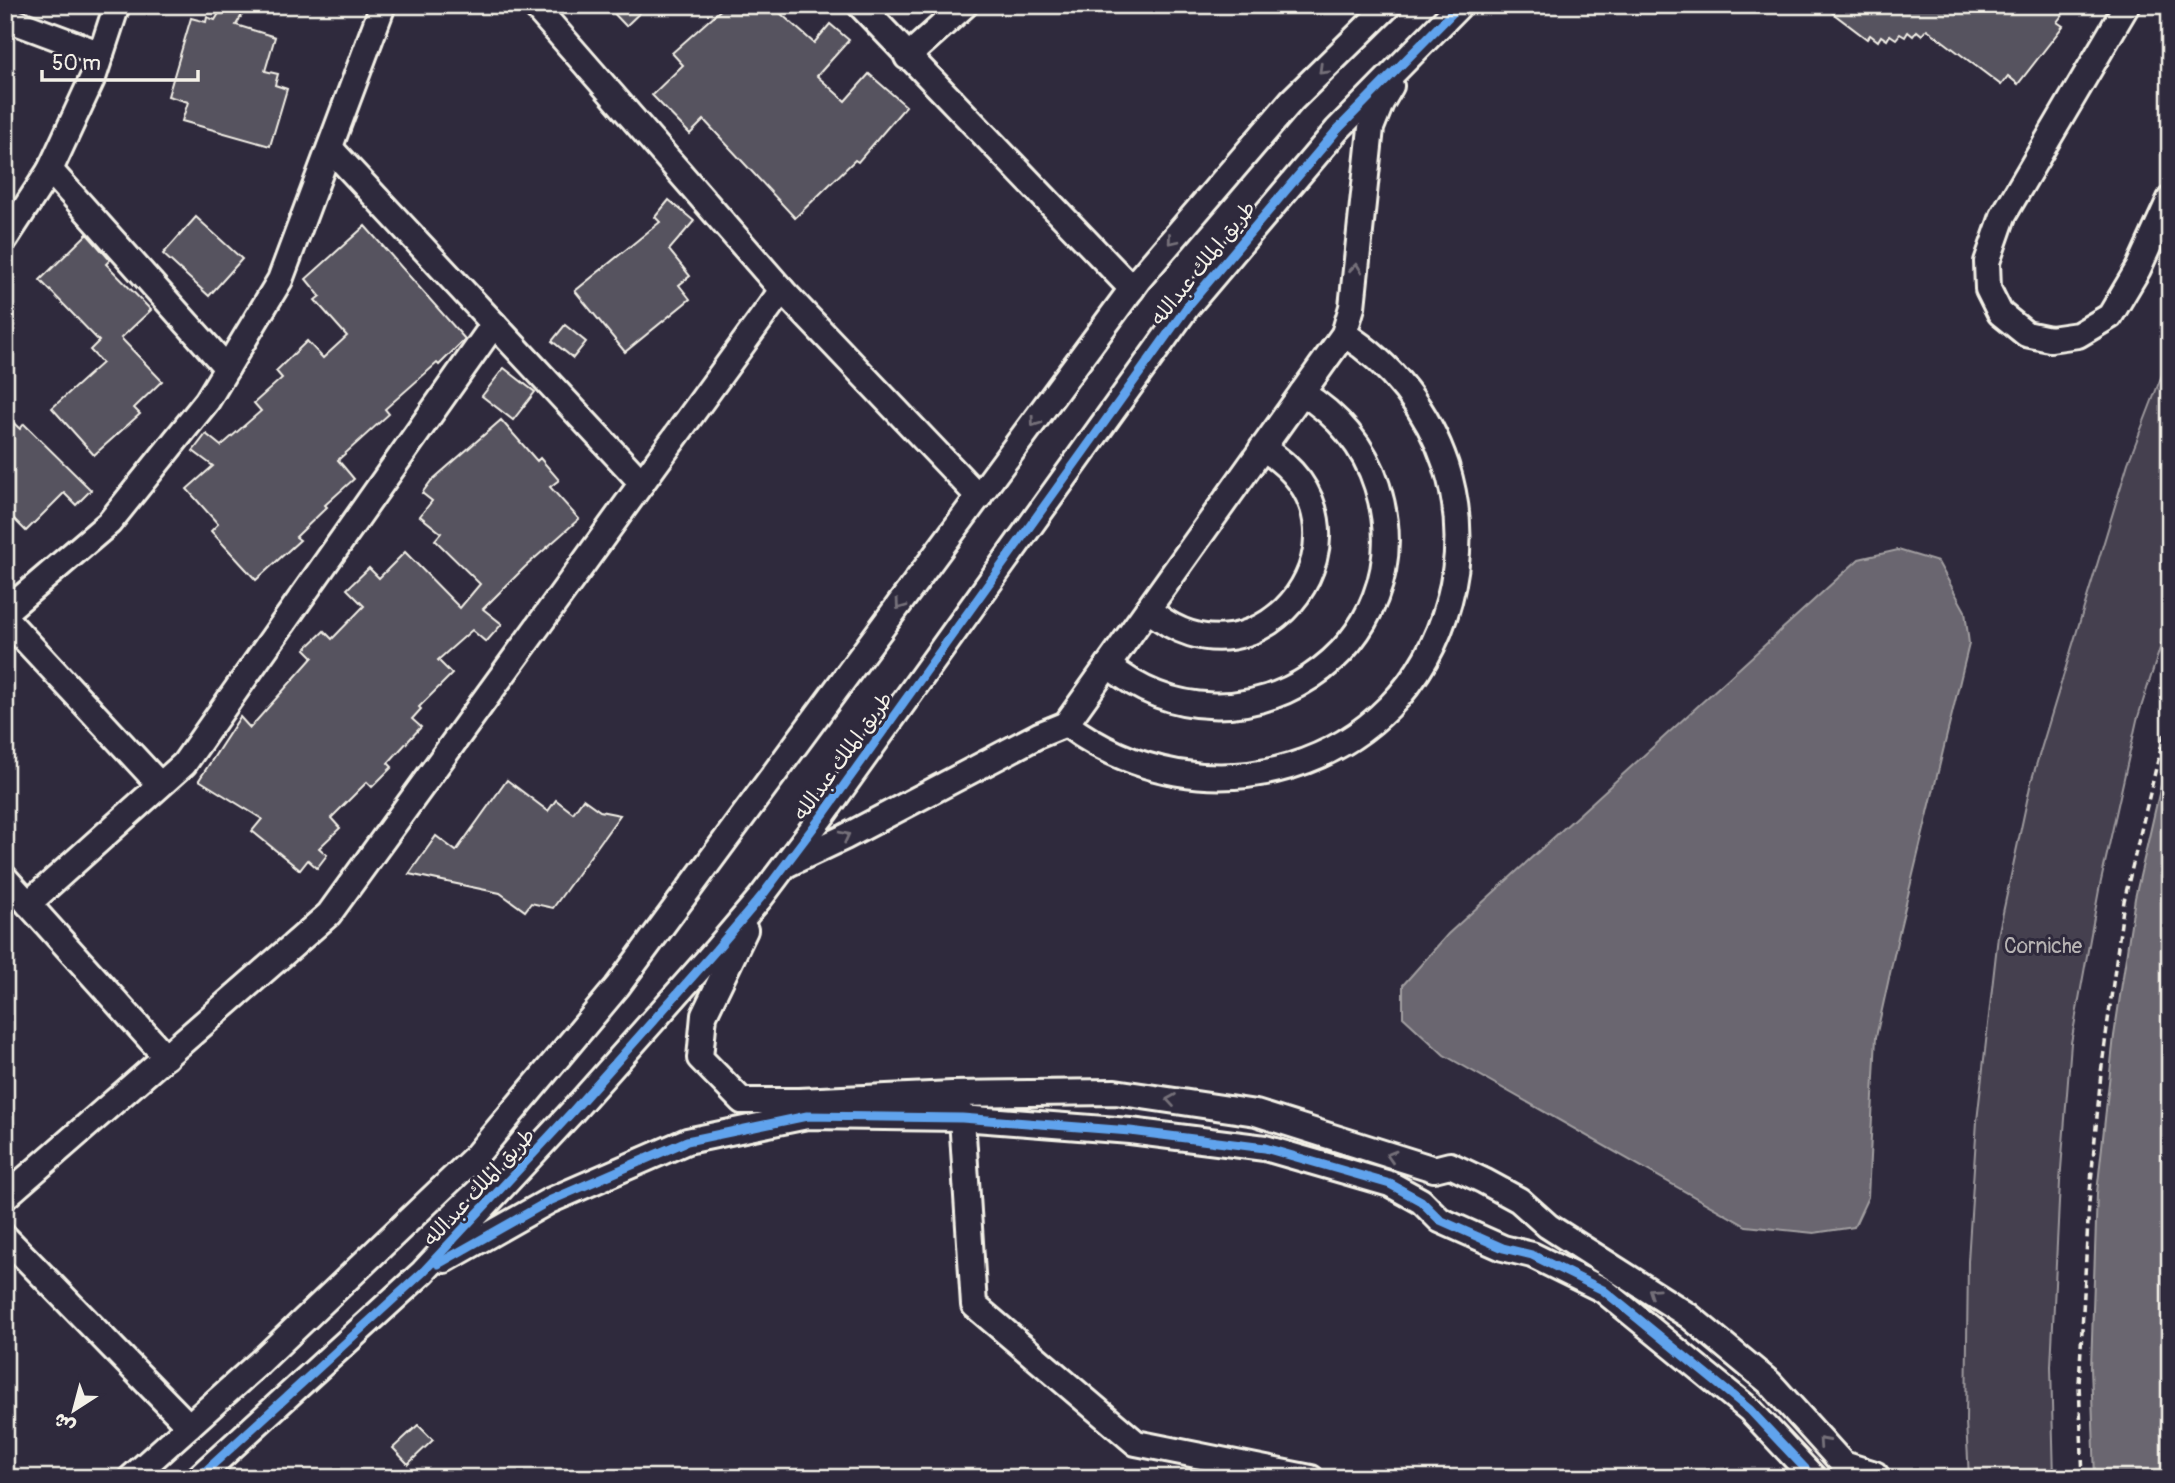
<svg xmlns="http://www.w3.org/2000/svg" width="2175" height="1483" viewBox="0 0 2175 1483" font-family="Pangolin,'Playpen Sans Arabic',sans-serif">
<rect width="100%" height="100%" fill="#2f2a3d"/>
<filter id="ink" filterUnits="userSpaceOnUse"><feTurbulence type="fractalNoise" baseFrequency=".0143" numOctaves="2"/><feDisplacementMap in="SourceGraphic" scale="14" xChannelSelector="R" yChannelSelector="G"/><feConvolveMatrix kernelMatrix="1 2 1 2 8 2 1 2 1" color-interpolation-filters="sRGB"/></filter>
<g filter="url(#ink)">
<!-- green -->
<polygon fill="#454050" stroke="#9c989c" stroke-width="2" points="2170,354 2170,617 2137,720 2099,890 2071,1043 2060,1182 2051,1366 2054,1478 1969,1478 1966,1422 1968,1261 1977,1121 1998,936 2031,782 2128,463"/>
<!-- water -->
<g fill="#6a6670" stroke="#a19ea0" stroke-width="2">
<polygon points="1898,550 1938,562 1965,611 1969,644 1900,928 1876,1037 1868,1197 1854,1227 1814,1233 1746,1226 1444,1055 1403,1017 1403,985 1448,934 1859,559"/>
<polygon points="2170,746 2170,1478 2095,1478 2091,1367 2097,1193 2114,1036 2135,898"/>
</g>
<!-- building -->
<g fill="#56525f" stroke="#f4f1e8" stroke-width="2">
<polygon points="224,5 248,5 236,25 275,37 265,71 278,74 275,85 287,89 270,146 182,121 188,102 168,96 191,18 206,22 207,17 215,20"/>
<polygon points="606,5 648,5 626,26"/>
<polygon points="726,5 771,5 814,43 830,24 849,40 817,76 845,101 869,74 906,106 858,162 855,160 795,218 704,120 690,134 652,95 683,65 672,53"/>
<polygon points="1822,5 2070,5 2057,22 2063,26 2018,84 2008,76 2001,85 1927,29 1922,35 1917,31 1913,36 1908,32 1905,37 1900,34 1896,39 1890,35 1887,40 1881,36 1878,41 1870,35 1867,39"/>
<polygon points="669,200 694,221 669,250 690,276 679,285 690,299 625,352 575,291 660,222 655,217"/>
<polygon points="196,217 242,259 209,296 163,254"/>
<polygon points="365,226 465,339 439,365 437,363 385,409 389,414 338,460 354,479 325,505 327,507 296,537 300,540 256,580 211,531 218,524 187,489 213,466 193,451 206,434 221,446 261,411 254,403 282,378 276,371 307,341 323,358 347,336 315,300 320,296 306,279"/>
<polygon points="87,234 110,260 106,264 151,310 121,338 162,381 134,408 140,414 94,455 52,408 102,363 90,350 99,341 40,280"/>
<polygon points="565,325 586,342 573,358 552,341"/>
<polygon points="504,368 535,392 513,420 482,396"/>
<polygon points="5,415 20,429 24,424 91,490 76,505 64,493 26,531 5,510"/>
<polygon points="501,420 537,461 540,458 559,480 550,487 579,519 525,567 483,609 502,624 486,642 472,630 438,660 452,674 419,707 421,709 412,719 421,727 388,763 392,767 372,787 367,782 331,818 340,828 319,848 327,855 317,868 308,860 300,870 252,831 262,819 199,780 240,717 250,728 313,657 305,649 324,631 332,639 364,606 347,589 369,568 379,578 405,552 460,608 480,584 435,540 441,533 420,516 432,501 422,493 431,481"/>
<polygon points="507,780 548,811 556,800 573,813 583,799 600,811 620,815 553,908 531,903 525,911 500,893 409,874 436,836 456,851"/>
<polygon points="418,1425 433,1440 408,1464 393,1448"/>
</g>
<g fill="none" stroke-linecap="round" stroke-linejoin="round">
<defs>
<g id="minor">
<polyline points="534,5 782,290 979,497"/>
<polyline points="860,5 1132,289"/>
<polyline points="2127,5 2003,216 1987,262 1988,289 2000,313 2026,334 2050,339 2078,335 2110,316 2138,269 2170,199"/>
<polyline points="5,18 101,54"/>
<polyline points="907,57 965,5"/>
<polyline points="330,148 642,483"/>
<polyline points="50,170 227,368"/>
<polyline points="5,239 50,170 94,75 117,5"/>
<path d="M1148,609C1262,708 1394,526 1262,448"/>
<polyline points="5,612 109,523 207,401 280,280 383,5"/>
<polyline points="5,618 160,785"/>
<path d="M1108,665C1238,773 1429,648 1377,486C1365,447 1337,414 1302,393"/>
<path d="M1066,724C1203,828 1403,772 1449,601C1461,556 1460,509 1446,465C1428,411 1392,364 1344,334"/>
<polyline points="788,864 845,837 1039,735 1066,724 1344,334 1352,307 1371,128 1381,103 1391,86"/>
<polyline points="5,878 166,1057"/>
<polyline points="28,904 184,764 494,324"/>
<polyline points="745,930 704,1015 700,1058 742,1101 799,1101 952,1094 1115,1092 1256,1113 1434,1169 1450,1165 1484,1181 1519,1200 1548,1226 1689,1316 1770,1383 1843,1464 1875,1474 1878,1478"/>
<polyline points="956,1104 962,1118 974,1305 1136,1443 1311,1478"/>
<polyline points="5,1197 329,914 782,290"/>
<polyline points="5,1237 189,1426"/>
<polyline points="445,1260 549,1201 687,1141 807,1116 962,1118 1130,1131 1265,1148 1390,1184 1421,1201 1440,1220 1503,1248 1532,1255 1603,1290 1750,1410 1814,1478"/>
<polyline points="131,1478 259,1363 474,1158 617,987 1139,279 1292,100 1389,5"/>
<polyline points="198,1478 423,1272 572,1112 716,950 761,897 825,812 1187,307 1337,130 1460,5"/>
</g>
</defs>
<!-- minor casing -->
<use href="#minor" stroke="#f4f1e8" stroke-width="30"/>
<!-- path -->
<polyline stroke="#f4f1e8" stroke-width="3.5" stroke-dasharray="7 5" stroke-linecap="butt" points="2083,1478 2079,1384 2089,1203 2101,1073 2124,901 2163,739 2170,720"/>
<!-- minor -->
<use href="#minor" stroke="#2f2a3d" stroke-width="24"/>
<defs>
<g id="cycleway">
<polyline points="438,1264 549,1201 687,1141 807,1116 962,1118 1130,1131 1265,1148 1390,1184 1421,1201 1440,1220 1503,1248 1532,1255 1603,1290 1750,1410 1814,1478"/>
<polyline points="198,1478 423,1272 572,1112 716,950 761,897 825,812 1187,307 1337,130 1460,5"/>
</g>
</defs>
<!-- cycleway casing -->
<use href="#cycleway" stroke="#2f2a3d" stroke-width="13"/>
<!-- cycleway -->
<use href="#cycleway" stroke="#60a3ed" stroke-width="9"/>
</g>
<!-- one-way arrows -->
<defs><path id="oneway-chevron" d="M-2-3.5L2.5 0L-2 3.5" fill="none" stroke-width="1.6" stroke-linecap="round" stroke-linejoin="round" transform="scale(1.75)"/></defs>
<g stroke="#747079">
<use href="#oneway-chevron" transform="translate(1323 70) rotate(136)"/>
<use href="#oneway-chevron" transform="translate(1172 240) rotate(130)"/>
<use href="#oneway-chevron" transform="translate(1356 268) rotate(-84)"/>
<use href="#oneway-chevron" transform="translate(1035 422) rotate(126)"/>
<use href="#oneway-chevron" transform="translate(900 605) rotate(126)"/>
<use href="#oneway-chevron" transform="translate(845 836) rotate(-27)"/>
<use href="#oneway-chevron" transform="translate(1171 1100) rotate(-171)"/>
<use href="#oneway-chevron" transform="translate(1391 1156) rotate(-163)"/>
<use href="#oneway-chevron" transform="translate(1653 1292) rotate(-146)"/>
<use href="#oneway-chevron" transform="translate(1823 1442) rotate(-132)"/>
</g>
</g>
<g text-anchor="middle" stroke-width="6" stroke-linejoin="round" paint-order="stroke">
<!-- street labels -->
<g font-size="21" fill="#f4f1e8" stroke="#2f2a3d">
<text transform="translate(1203 263) rotate(-51)" y="7">طريق الملك عبدالله</text>
<text transform="translate(843 756) rotate(-54)" y="7">طريق الملك عبدالله</text>
<text transform="translate(479 1187) rotate(-47)" y="7">طريق الملك عبدالله</text>
</g>
<!-- park labels -->
<g font-size="21" fill="#b7b3b3" stroke="#2f2a3d">
<text x="2043" y="953">Corniche</text>
</g>
</g>
<!-- margin -->
<rect width="2175" height="1483" fill="none" stroke="#2f2a3d" stroke-width="28"/>
<rect x="14" y="14" width="2147" height="1455" fill="none" stroke="#f4f1e8" stroke-width="2.5" filter="url(#ink)"/>
<!-- north arrow -->
<g transform="translate(74 1410) rotate(216)" stroke="#2f2a3d" stroke-width="5" paint-order="stroke">
<path d="M0-5L12 26L0 18L-12 26Z" fill="#f4f1e8"/>
<text y="-10" font-size="19" font-weight="bold" text-anchor="middle" fill="#f4f1e8">ش</text>
</g>
<!-- scale -->
<path d="M42 70v10h156v-10" fill="none" stroke="#f4f1e8" stroke-width="3.5"/>
<text x="52" y="70" font-size="21" fill="#f4f1e8" stroke="#2f2a3d" stroke-width="5" paint-order="stroke">50 m</text>
</svg>
